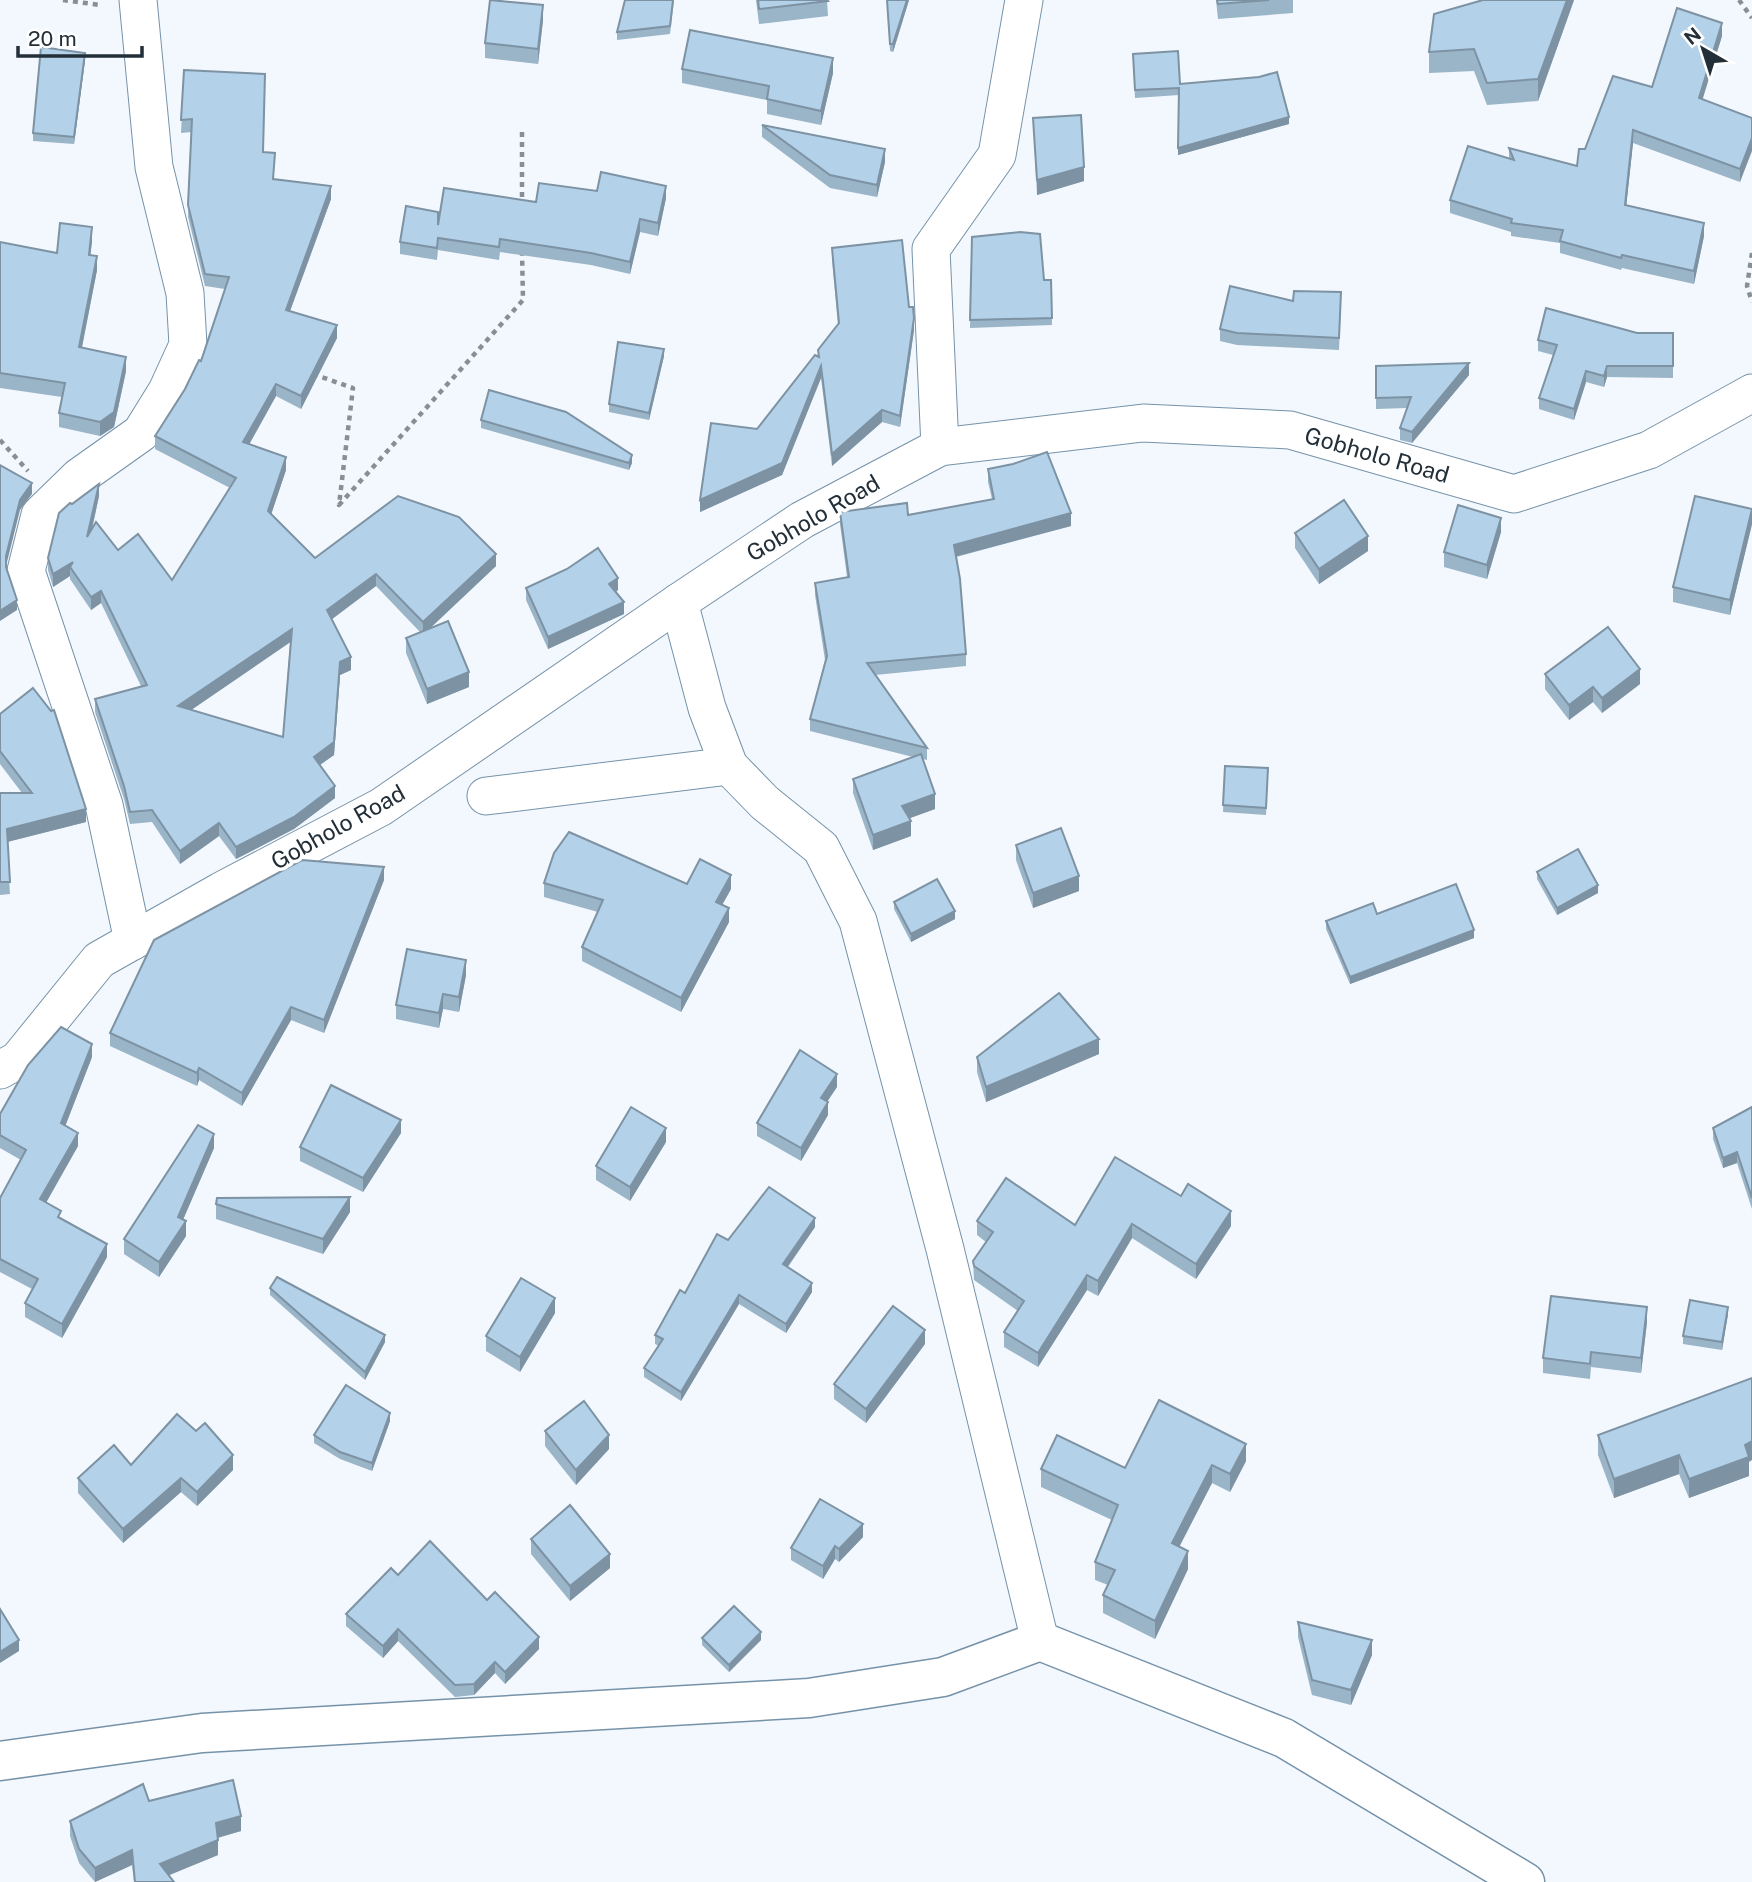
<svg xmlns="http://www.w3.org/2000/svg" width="1752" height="1882" viewBox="0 0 1752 1882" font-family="'Public Sans',sans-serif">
<rect width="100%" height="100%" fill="#f2f8fd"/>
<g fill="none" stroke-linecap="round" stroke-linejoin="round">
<defs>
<g id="minor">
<polyline points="940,447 931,249 997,155 1024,0"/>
<polyline points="679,602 707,708 729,766 765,803 821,848 858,921 945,1249 1040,1641"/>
<polyline points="486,796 729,766"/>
<polyline points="133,941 104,805 26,571 40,515 79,477 141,433 167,391 188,345 185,293 154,167 138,0"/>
<polyline points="0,1070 18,1060 99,960 221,891 381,807 679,602 802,520 940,447 1143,423 1290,430 1514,494 1649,450 1752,393"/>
</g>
<polyline id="tertiary" points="0,1761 202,1733 809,1698 943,1677 1040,1641 1284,1738 1525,1882"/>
</defs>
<!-- minor casing -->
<use href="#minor" stroke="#7692a9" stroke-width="39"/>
<!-- tertiary casing -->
<use href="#tertiary" stroke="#7692a9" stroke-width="41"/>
<!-- path -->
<g stroke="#868f96" stroke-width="4.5" stroke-dasharray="5 5" stroke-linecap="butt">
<polyline points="63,0 100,5"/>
<polyline points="1739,0 1752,18"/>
<polyline points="522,132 522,204"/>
<polyline points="1752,253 1747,286 1752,302"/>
<polyline points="313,374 353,388 339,505 523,300 522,251"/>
<polyline points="0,440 28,471"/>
</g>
<!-- minor -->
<use href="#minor" stroke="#fff" stroke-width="37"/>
<!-- tertiary -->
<use href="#tertiary" stroke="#fff" stroke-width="38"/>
</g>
<!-- wall -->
<g fill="#9ab4c8" fill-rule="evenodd">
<polygon points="674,0 670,34 617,40 617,32"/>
<polygon points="756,0 827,0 828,16 759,24"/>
<polygon points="887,0 909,0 893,52 890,51"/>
<polygon points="1216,0 1293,0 1293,13 1218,19"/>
<polygon points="1574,0 1538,101 1487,105 1474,71 1429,73 1429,52"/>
<polygon points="543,20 538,64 485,58 485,43"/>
<polygon points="1722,36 1702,99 1752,118 1740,182 1633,143 1626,206 1704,236 1694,284 1622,268 1621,270 1560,253 1560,243 1511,236 1511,232 1450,213 1450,200 1509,159 1509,148 1577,166 1585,149 1652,87"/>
<polygon points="85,60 74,144 33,141 33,133"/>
<polygon points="1133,62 1180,84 1259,77 1289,124 1178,155 1179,95 1135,98"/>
<polygon points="682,69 833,73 821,125 767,114 767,100 682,83"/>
<path d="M184,70L263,152L274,179L331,199L290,311L337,338L301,409L276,396L249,445L286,470L271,514L315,558L496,566L430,628L469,687L427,704L406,653V638L420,632L376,586L331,619L351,670L340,675L334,755L320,765L335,798L294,829L236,859L219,836L180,864L152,822L130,824L124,799L95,712V699L141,686L101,603L91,610L70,579V576L53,587L48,570V558L72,504L99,496L92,530L118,550L172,580L230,488L155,449V436L185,389L201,361L225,289L205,286L188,217L192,132L181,133ZM290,642L283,737L191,710L223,688Z"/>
<polygon points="1033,118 1084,181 1037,195"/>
<polygon points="762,125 885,162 877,197 830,188 762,137"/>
<polygon points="597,191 666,198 658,236 640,232 630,274 591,265 500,252 499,260 438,250 437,260 400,254 400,242 438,222 536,202"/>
<polygon points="972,237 1044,280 1051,280 1052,325 970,328"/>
<polygon points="92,241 90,255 97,270 82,348 126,371 114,427 100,436 59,427 59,413 62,397 0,388 0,242 57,253"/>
<polygon points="832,248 909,307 914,330 900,427 882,422 832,466 821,378 782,475 700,512 757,429 818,357 818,350 838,325 832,260"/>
<polygon points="1341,305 1339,350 1237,345 1220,341 1220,329"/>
<polygon points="1637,333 1673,333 1673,378 1607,377 1604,387 1586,382 1574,420 1539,409 1539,398 1553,355 1538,351 1538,340"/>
<polygon points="664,356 649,420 609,412 609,404"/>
<polygon points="1376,366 1469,375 1412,443 1400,440 1400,428 1407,408 1376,409"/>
<polygon points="481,420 632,463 629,470 481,428"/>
<polygon points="988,469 1071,526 956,557 966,654 966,666 875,675 927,748 927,760 923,759 935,809 910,818 911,836 873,850 853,793 853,779 913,757 810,731 810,719 825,660 815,595 815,583 847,577 840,524 840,512 908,515 992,499 988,482"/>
<polygon points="1752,524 1730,615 1673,602 1673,587"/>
<polygon points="1501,532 1487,579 1444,567 1444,552"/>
<polygon points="1295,533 1368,551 1319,584 1295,548"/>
<polygon points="526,588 618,590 616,592 624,614 548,649 526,600"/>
<polygon points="1545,674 1640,684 1602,713 1593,702 1569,720 1545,689"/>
<polygon points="0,714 86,822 7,842 10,894 0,895 0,793 22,793 0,764"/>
<polygon points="1225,766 1268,776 1266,815 1223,812"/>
<polygon points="1016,845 1079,891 1033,908 1016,860"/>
<polygon points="1537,872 1598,893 1557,915 1537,879"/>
<polygon points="384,880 324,1033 291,1020 242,1106 199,1080 197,1086 110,1046 110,1033"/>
<polygon points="544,883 687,884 731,889 722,905 729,922 681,1012 582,961 582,947 598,912 544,897"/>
<polygon points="894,902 955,919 911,942 894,909"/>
<polygon points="1377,914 1474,938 1350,984 1326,929 1326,921"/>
<polygon points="466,975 459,1012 443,1009 439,1028 396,1019 396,1005"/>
<polygon points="1099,1054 986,1102 977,1072 977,1057"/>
<polygon points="92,1057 65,1126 78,1146 46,1203 61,1219 107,1257 62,1338 25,1317 25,1303 32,1289 0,1272 0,1198 21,1160 0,1148 0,1114"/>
<polygon points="837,1087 827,1101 828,1115 801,1161 757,1136 757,1123"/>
<polygon points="1752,1107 1752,1209 1737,1163 1723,1168 1713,1139 1713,1128"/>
<polygon points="401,1133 363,1192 300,1161 300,1147"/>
<polygon points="666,1142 630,1201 596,1180 596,1166"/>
<polygon points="214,1148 183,1220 186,1236 159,1277 124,1254 124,1239"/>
<polygon points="1115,1157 1231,1226 1196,1279 1132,1238 1098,1296 1087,1290 1038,1367 1004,1347 1004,1332 1018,1311 974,1280 973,1261 986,1242 977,1235 977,1221 1075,1225"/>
<polygon points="216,1204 350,1212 323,1254 216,1219"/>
<polygon points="815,1227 788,1267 812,1292 786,1333 739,1304 681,1401 644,1377 644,1368 659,1346 655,1344 655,1335 685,1293 728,1240"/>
<polygon points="270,1288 385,1342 365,1380 270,1295"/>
<polygon points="555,1313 520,1372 486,1351 486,1336"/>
<polygon points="1728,1314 1722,1350 1683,1344 1683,1336"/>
<polygon points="1647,1322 1641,1373 1591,1367 1590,1379 1543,1373 1543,1358"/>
<polygon points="925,1344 866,1423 834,1399 834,1384"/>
<polygon points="390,1421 372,1471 340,1459 314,1443 314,1435"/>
<polygon points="545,1431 609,1449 576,1485 545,1446"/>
<polygon points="1598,1435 1749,1462 1749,1476 1689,1498 1679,1474 1614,1498 1598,1455"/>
<polygon points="1246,1461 1230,1492 1212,1483 1179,1547 1188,1569 1155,1639 1103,1613 1103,1595 1108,1585 1095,1580 1095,1562 1112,1520 1041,1487 1041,1469 1125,1468"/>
<polygon points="131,1465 233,1470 197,1506 181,1492 123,1543 78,1493 78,1478"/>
<polygon points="863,1537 839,1562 835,1559 823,1579 791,1560 791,1548"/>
<polygon points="531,1539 610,1568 570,1601 531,1554"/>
<polygon points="398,1575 487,1600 539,1649 505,1684 495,1673 474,1695 455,1697 398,1641 383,1658 346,1626 346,1614"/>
<polygon points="1298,1622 1372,1655 1351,1705 1312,1695 1298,1637"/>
<polygon points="702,1638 761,1640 729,1672 702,1645"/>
<polygon points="149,1801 241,1831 218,1838 218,1855 168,1875 174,1882 134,1882 132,1865 95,1882 79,1863 70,1836 70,1821"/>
</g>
<!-- shaded-wall -->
<g fill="#7d92a3">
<polygon points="907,0 909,0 893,52 893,44"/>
<polygon points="1567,0 1574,0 1538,101 1538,79"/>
<polygon points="543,5 543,20 538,64 538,49"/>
<polygon points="1722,23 1722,36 1699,111 1699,98"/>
<polygon points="85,53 85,60 74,144 74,137"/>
<polygon points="833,58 833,73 821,125 821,111"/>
<polygon points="1289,117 1289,124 1178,155 1178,148"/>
<polygon points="1633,130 1633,143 1625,218 1625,205"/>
<polygon points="1752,138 1752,151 1740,182 1740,169"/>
<polygon points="885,149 885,162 877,197 877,185"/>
<polygon points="1084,167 1084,181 1037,195 1037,180"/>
<polygon points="331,186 331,199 286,322 286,310"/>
<polygon points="666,186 666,198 658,236 658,223"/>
<polygon points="640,219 640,232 630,274 630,262"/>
<polygon points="1704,223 1704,236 1694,284 1694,271"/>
<polygon points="92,227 92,241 89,269 89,255"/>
<polygon points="97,256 97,270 79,361 79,347"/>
<polygon points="914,318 914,330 900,427 900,416"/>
<polygon points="337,325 337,338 301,409 301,396"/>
<polygon points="664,349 664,356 649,420 649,413"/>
<polygon points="126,357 126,371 114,427 100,436 100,422"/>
<polygon points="1469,363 1469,375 1412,443 1412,432"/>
<polygon points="821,366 821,378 782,475 700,512 700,500"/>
<polygon points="1607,366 1607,377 1604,387 1604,376"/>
<polygon points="1586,371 1586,382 1574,420 1574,409"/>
<polygon points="276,384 276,396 243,455 243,442"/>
<polygon points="882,410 882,422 832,466 832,454"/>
<polygon points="632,455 632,463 629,470 629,463"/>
<polygon points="286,457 286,470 268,524 268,511"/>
<polygon points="32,483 32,494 20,510 6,566 6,556 20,500"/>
<polygon points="99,484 99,496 87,550 87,537"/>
<polygon points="1752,509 1752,524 1730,615 1730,600"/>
<polygon points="1071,513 1071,526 954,557 954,545"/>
<polygon points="1501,518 1501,532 1487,579 1487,565"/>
<polygon points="1368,536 1368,551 1319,584 1319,569"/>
<polygon points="496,554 496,566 423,635 423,622"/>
<polygon points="73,562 70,567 70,576 53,587 53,574"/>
<polygon points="376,574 376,586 327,623 327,610"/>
<polygon points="618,578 618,590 609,596 609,584"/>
<polygon points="101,591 101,603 91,610 91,597"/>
<polygon points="17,600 17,610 0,621 0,611"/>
<polygon points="624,602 624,614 548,649 548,637"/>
<polygon points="292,629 292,641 178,719 178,706"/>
<polygon points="351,657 351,670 340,675 334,755 314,769 314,757 340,662"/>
<polygon points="1640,669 1640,684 1602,713 1602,698"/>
<polygon points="469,672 469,687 427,704 427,689"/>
<polygon points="1593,687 1593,702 1569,720 1569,705"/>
<polygon points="335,786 335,798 294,829 236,859 236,847"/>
<polygon points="935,794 935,809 902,821 902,806"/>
<polygon points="86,809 86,822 7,842 7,829"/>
<polygon points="911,821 911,836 873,850 873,835"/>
<polygon points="219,823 219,836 180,864 180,851"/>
<polygon points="384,867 384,880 324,1033 324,1020"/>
<polygon points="731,875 731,889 716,916 716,902"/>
<polygon points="1079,876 1079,891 1033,908 1033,893"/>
<polygon points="1598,885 1598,893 1557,915 1557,908"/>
<polygon points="729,908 729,922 681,1012 681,998"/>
<polygon points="955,911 955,919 911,942 911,934"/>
<polygon points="1474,930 1474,938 1350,984 1350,977"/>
<polygon points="466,960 466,975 459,1012 459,997"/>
<polygon points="443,994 443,1009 439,1028 439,1013"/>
<polygon points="291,1007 291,1020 242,1106 242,1093"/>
<polygon points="1099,1039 1099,1054 986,1102 986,1087"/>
<polygon points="92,1044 92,1057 61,1137 61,1123"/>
<polygon points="199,1068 199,1080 197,1086 197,1073"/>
<polygon points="837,1074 837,1087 821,1111 821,1098"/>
<polygon points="828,1102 828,1115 801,1161 801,1148"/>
<polygon points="401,1120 401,1133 363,1192 363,1178"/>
<polygon points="666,1128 666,1142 630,1201 630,1187"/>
<polygon points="78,1133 78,1146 40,1213 40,1199"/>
<polygon points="214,1134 214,1148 178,1231 178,1217"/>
<polygon points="1737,1152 1737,1163 1723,1168 1723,1158"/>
<polygon points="350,1197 350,1212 323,1254 323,1239"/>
<polygon points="1231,1211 1231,1226 1196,1279 1196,1264"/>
<polygon points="815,1218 815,1227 783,1273 783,1264"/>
<polygon points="186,1221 186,1236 159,1277 159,1262"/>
<polygon points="1132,1224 1132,1238 1098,1296 1098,1281"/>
<polygon points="107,1244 107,1257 62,1338 62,1324"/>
<polygon points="1087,1275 1087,1290 1038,1367 1038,1353"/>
<polygon points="812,1283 812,1292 786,1333 786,1324"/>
<polygon points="739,1295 739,1304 681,1401 681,1392"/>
<polygon points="555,1298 555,1313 520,1372 520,1357"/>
<polygon points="1647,1307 1647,1322 1641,1373 1641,1358"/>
<polygon points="1728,1307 1728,1314 1722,1350 1722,1342"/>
<polygon points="925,1330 925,1344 866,1423 866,1409"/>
<polygon points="385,1335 385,1342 365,1380 365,1372"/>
<polygon points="390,1413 390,1421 372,1471 372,1463"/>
<polygon points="609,1435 609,1449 576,1485 576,1470"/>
<polygon points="1752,1441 1752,1460 1749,1462 1749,1476 1689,1498 1689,1479"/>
<polygon points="1246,1444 1246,1461 1230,1492 1230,1474"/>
<polygon points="233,1455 233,1470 197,1506 197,1492"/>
<polygon points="1679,1455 1679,1474 1614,1498 1614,1479"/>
<polygon points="1212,1465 1212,1483 1172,1561 1172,1543"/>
<polygon points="181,1478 181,1492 123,1543 123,1529"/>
<polygon points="863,1524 863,1537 839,1562 839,1549"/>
<polygon points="835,1546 835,1559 823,1579 823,1566"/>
<polygon points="1188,1551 1188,1569 1155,1639 1155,1621"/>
<polygon points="610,1554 610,1568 570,1601 570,1586"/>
<polygon points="398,1629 398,1641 383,1658 383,1646"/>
<polygon points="761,1632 761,1640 729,1672 729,1665"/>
<polygon points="539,1637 539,1649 505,1684 505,1672"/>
<polygon points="19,1640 19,1651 0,1663 0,1652"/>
<polygon points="1372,1640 1372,1655 1351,1705 1351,1690"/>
<polygon points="495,1662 495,1673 474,1695 474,1684"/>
<polygon points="241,1816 241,1831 216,1838 216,1823"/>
<polygon points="218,1840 218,1855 160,1879 160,1864"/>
<polygon points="132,1850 132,1865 95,1882 95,1868"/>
</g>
<!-- building -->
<g fill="#b3d1e9" stroke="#7d92a3" stroke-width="2" fill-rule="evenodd">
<polygon points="490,0 543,5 538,49 485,43"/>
<polygon points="625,0 673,0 670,26 617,32"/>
<polygon points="758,0 827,0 828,1 759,9"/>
<polygon points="887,0 907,0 893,44 890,44"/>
<polygon points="1217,0 1269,0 1218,4"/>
<polygon points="1483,0 1567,0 1538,79 1487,83 1474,49 1429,52 1434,14"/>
<polygon points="1677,8 1722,23 1699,98 1752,118 1752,138 1740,169 1633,130 1625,205 1704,223 1694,271 1622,255 1621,258 1560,241 1563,230 1511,223 1512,219 1450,200 1468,146 1514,160 1509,148 1577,166 1579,149 1585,149 1613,76 1652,87"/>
<polygon points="690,30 833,58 821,111 767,99 769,86 682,69"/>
<polygon points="41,47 85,53 74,137 33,133"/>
<polygon points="1178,51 1180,84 1259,77 1277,72 1289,117 1178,148 1179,88 1135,90 1133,54"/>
<path d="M184,70L265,74L263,152L275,153L273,179L331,186L286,310L337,325L301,396L276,384L243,442L286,457L268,511L315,558L398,496L459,517L496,554L423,622L376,574L327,610L351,657L340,662L334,742L314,757L335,786L294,817L236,847L219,823L180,851L152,810L130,812L124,786L95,699L147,685L101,591L91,597L70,567L73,562L53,574L48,558L59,513L70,503L72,504L99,484L87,537L96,522L118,550L138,534L172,580L236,478L155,436L185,389L199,360L201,361L229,277L205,274L188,205L192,119L181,120ZM292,629L283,737L178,706Z"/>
<polygon points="1081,115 1084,167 1037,180 1033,118"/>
<polygon points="762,125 885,149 877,185 830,175"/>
<polygon points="601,172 666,186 658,223 640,219 630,262 591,253 500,239 499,247 438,238 437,248 400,242 406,206 438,212 438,225 444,188 536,202 539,183 597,191"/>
<polygon points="60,223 92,227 89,255 97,256 79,347 126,357 114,412 100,422 59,413 65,383 0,373 0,242 57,253"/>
<polygon points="1020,232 1040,234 1044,280 1051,280 1052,318 970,320 972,237"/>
<polygon points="902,240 909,307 913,307 914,318 900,416 882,410 832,454 821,366 782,463 700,500 711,423 757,429 815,355 819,357 818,350 839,323 832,248"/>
<polygon points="1230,286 1293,301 1294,291 1341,292 1339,338 1237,333 1220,329"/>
<polygon points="1546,308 1637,333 1673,333 1673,366 1607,366 1604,376 1586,371 1574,409 1539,398 1557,345 1538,340"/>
<polygon points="618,342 664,349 649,413 609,404"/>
<polygon points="1469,363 1412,432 1400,428 1411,397 1376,398 1376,366"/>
<polygon points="489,390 566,412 632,455 629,463 481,420"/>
<polygon points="1047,452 1071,513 954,545 960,579 966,654 867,663 927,748 810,719 827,656 815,583 849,577 840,512 907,503 908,515 994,499 988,469 1013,464"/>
<polygon points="0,465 32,483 20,500 6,556 6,567 17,600 0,611"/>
<polygon points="1695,496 1752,509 1730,600 1673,587"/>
<polygon points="1344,500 1368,536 1319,569 1295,533"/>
<polygon points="1458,505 1501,518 1487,565 1444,552"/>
<polygon points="598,548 618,578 609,584 624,602 548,637 526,588 567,569"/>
<polygon points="448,621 469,672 427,689 406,638"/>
<polygon points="1608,627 1640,669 1602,698 1593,687 1569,705 1545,674"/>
<polygon points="33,688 51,711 54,710 86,809 7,829 10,882 0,882 0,793 32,793 0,751 0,714"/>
<polygon points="921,754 935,794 902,806 911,821 873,835 853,779"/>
<polygon points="1225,766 1268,768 1266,808 1223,805"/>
<polygon points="1061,828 1079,876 1033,893 1016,845"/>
<polygon points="569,832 687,884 700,859 731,875 716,902 729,908 681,998 582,947 603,900 544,883 554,853"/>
<polygon points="1578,849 1598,885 1557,908 1537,872"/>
<polygon points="302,860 384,867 324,1020 291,1007 242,1093 199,1068 197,1073 110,1033 154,940"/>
<polygon points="937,879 955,911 911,934 894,902"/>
<polygon points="1456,884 1474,930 1350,977 1326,921 1373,903 1377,914"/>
<polygon points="407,949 466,960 459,997 443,994 439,1013 396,1005"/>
<polygon points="1059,993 1099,1039 986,1087 977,1057"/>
<polygon points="61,1027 92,1044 61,1123 78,1133 40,1199 61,1211 58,1217 107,1244 62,1324 25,1303 38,1279 0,1259 0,1198 26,1150 0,1135 0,1114 28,1065"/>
<polygon points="800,1050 837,1074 821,1098 828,1102 801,1148 757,1123"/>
<polygon points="331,1085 401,1120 363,1178 300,1147"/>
<polygon points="631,1107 666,1128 630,1187 596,1166"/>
<polygon points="1752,1107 1752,1198 1737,1152 1723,1158 1713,1128"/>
<polygon points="198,1125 214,1134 178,1217 186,1221 159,1262 124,1239"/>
<polygon points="1115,1157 1181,1196 1188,1184 1231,1211 1196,1264 1132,1224 1098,1281 1087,1275 1038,1353 1004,1332 1024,1301 974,1266 973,1261 993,1232 977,1221 1006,1178 1075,1225"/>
<polygon points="769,1187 815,1218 783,1264 812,1283 786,1324 739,1295 681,1392 644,1368 663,1339 655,1335 680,1290 685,1293 717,1234 728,1240"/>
<polygon points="350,1197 323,1239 216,1204 217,1198"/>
<polygon points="277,1277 385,1335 365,1372 270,1288"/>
<polygon points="521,1278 555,1298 520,1357 486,1336"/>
<polygon points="1551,1296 1647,1307 1641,1358 1591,1352 1590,1364 1543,1358"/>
<polygon points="1690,1300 1728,1307 1722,1342 1683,1336"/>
<polygon points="893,1306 925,1330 866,1409 834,1384"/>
<polygon points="1752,1378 1752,1441 1745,1445 1749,1457 1689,1479 1679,1455 1614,1479 1598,1435"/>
<polygon points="346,1385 390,1413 372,1463 340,1452 314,1435"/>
<polygon points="1159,1400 1246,1444 1230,1474 1212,1465 1172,1543 1188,1551 1155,1621 1103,1595 1115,1570 1095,1562 1118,1505 1041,1469 1057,1435 1125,1468"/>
<polygon points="584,1401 609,1435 576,1470 545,1431"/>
<polygon points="177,1414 196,1431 205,1423 233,1455 197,1492 181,1478 123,1529 78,1478 114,1445 131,1465"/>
<polygon points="820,1499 863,1524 839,1549 835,1546 823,1566 791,1548"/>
<polygon points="570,1505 610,1554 570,1586 531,1539"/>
<polygon points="430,1541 487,1600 495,1592 539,1637 505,1672 495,1662 474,1684 455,1685 398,1629 383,1646 346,1614 391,1568 398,1575"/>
<polygon points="734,1606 761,1632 729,1665 702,1638"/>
<polygon points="0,1609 19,1640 0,1652"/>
<polygon points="1298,1622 1372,1640 1351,1690 1312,1680"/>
<polygon points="233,1780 241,1816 216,1823 218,1840 160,1864 174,1882 135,1882 132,1850 95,1868 79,1849 70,1821 143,1784 149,1801"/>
</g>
<g text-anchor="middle" stroke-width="7" stroke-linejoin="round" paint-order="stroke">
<!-- street labels -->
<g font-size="23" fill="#232f38" stroke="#fff">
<text transform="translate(1377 455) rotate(16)" y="8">Gobholo Road</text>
<text transform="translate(813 518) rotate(-30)" y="8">Gobholo Road</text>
<text transform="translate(338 827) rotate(-29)" y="8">Gobholo Road</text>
</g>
</g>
<!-- north arrow -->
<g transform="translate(1703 49) rotate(321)" stroke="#ffffff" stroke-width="5" paint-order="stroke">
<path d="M0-5L12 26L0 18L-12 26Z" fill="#232f38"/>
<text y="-10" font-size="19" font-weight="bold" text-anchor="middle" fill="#232f38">N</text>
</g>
<!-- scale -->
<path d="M18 46v10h124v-10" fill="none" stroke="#232f38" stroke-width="3.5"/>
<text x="28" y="46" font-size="21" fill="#232f38" stroke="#ffffff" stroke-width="5" paint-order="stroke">20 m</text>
</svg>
